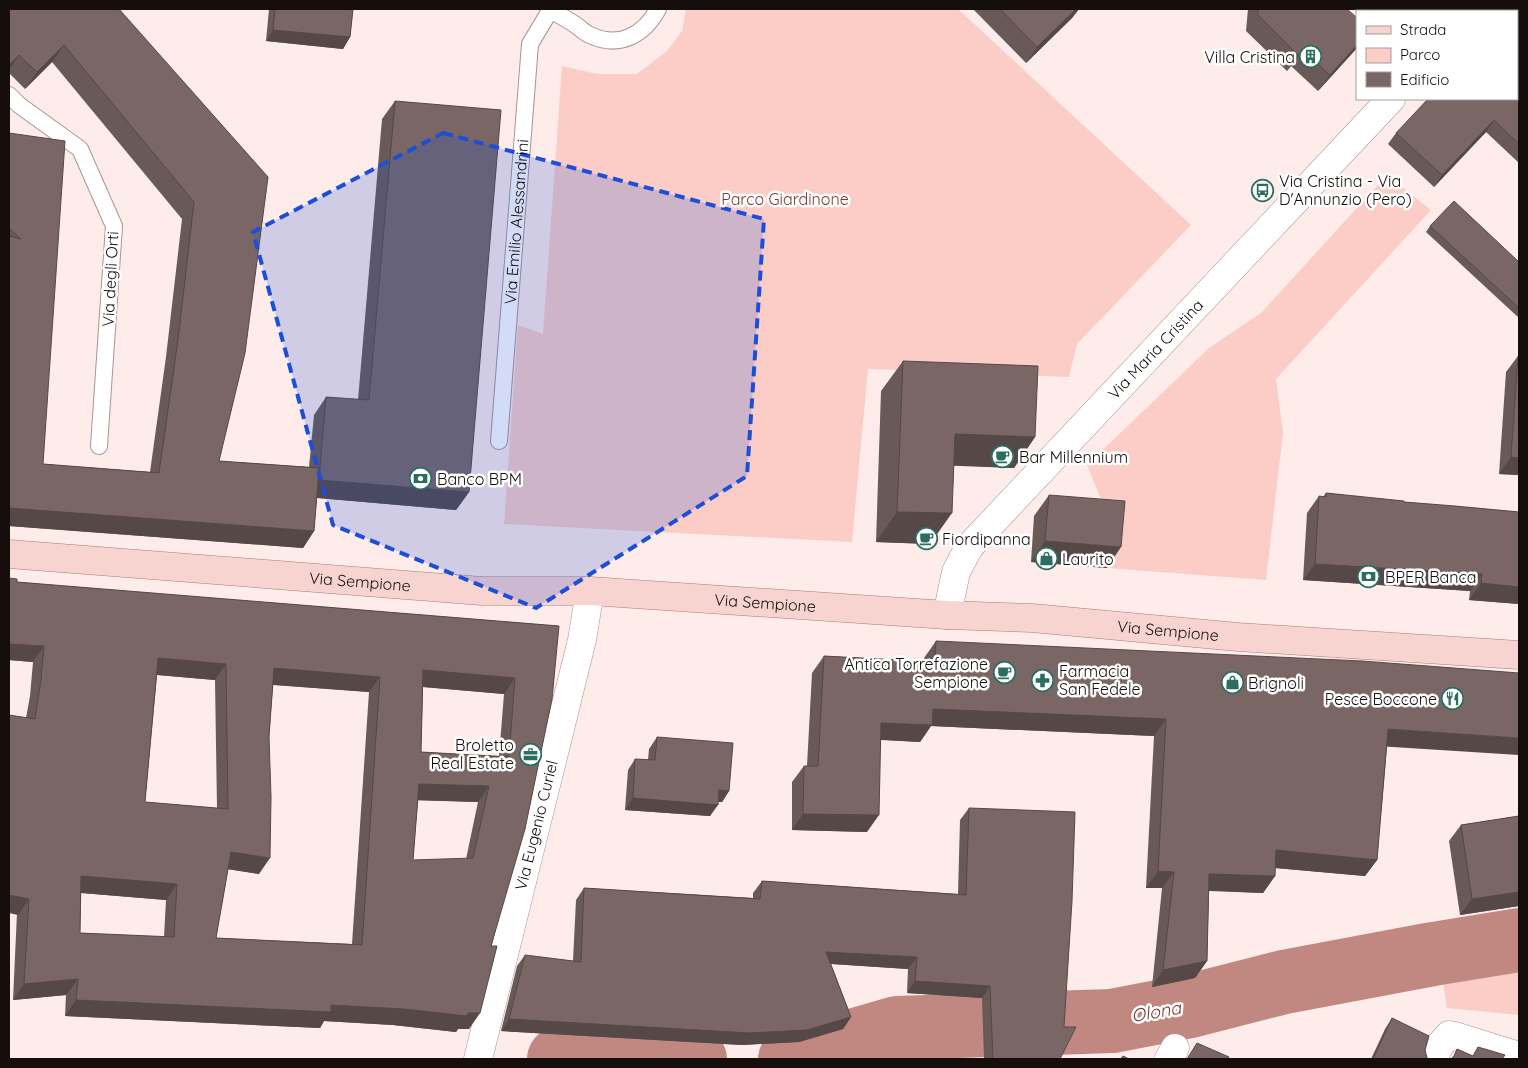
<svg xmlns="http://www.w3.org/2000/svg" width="1528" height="1068" viewBox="0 0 1528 1068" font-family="Quicksand,sans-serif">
<rect width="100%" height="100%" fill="#fdecea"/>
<!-- green -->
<g fill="#fbcdc6">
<polygon points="686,9 958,9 1191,225 1077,344 1069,377 868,369 852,542 504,524 518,325 543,334 562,66 597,74 637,74 667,51 682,31"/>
<polygon points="1387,175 1431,210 1276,379 1283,432 1266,580 1107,568 1110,521 1087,465 1209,348 1261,313"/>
<polygon points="1519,965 1519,1015 1447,1008 1442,977"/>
</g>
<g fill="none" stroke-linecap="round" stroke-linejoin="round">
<!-- river -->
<g stroke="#c18881" stroke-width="64">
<polyline points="559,1059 630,1053 695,1059"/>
<polyline points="790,1059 897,1028 1112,1021 1190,1006 1284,982 1433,954 1519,940"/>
</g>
<defs>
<g id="lane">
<path d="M550,10C559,15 569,20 577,26C581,29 585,33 590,35C619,49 644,35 658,9"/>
<polyline points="9,95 19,105 80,149 114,226 99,446"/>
<path id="s1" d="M499,441L530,44L551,9"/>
</g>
<g id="street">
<polyline points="1473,11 1475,9"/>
<path id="s2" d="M947,615L956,572L969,547L1391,99"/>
<path id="s3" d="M478,1059L582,640L590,591"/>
<polyline points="1169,1059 1175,1048"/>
<polyline points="1433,1059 1440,1045 1449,1035 1455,1036 1519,1056"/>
</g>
<g id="primary">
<path id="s4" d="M9,554L482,591H590L947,615L1032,618L1238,637L1519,655"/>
</g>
</defs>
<!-- lane casing -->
<use href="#lane" stroke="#a99592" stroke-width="18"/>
<!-- street casing -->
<use href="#street" stroke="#a99592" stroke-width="29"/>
<!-- primary casing -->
<use href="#primary" stroke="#a67c77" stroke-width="29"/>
<!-- lane -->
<use href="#lane" stroke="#fff" stroke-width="16"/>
<!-- street -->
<use href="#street" stroke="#fff" stroke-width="28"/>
<!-- primary -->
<use href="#primary" stroke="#f8d4d0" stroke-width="28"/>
</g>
<!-- wall -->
<g fill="#695957" fill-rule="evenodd">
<polygon points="9,9 268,177 219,461 309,467 314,415 326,397 358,400 382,119 395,101 469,492 456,510 317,498 314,531 303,548 9,526 9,133 43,464 150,472 166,357 182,219 52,62 25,89 9,73"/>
<polygon points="269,9 353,9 350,37 343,49 266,41"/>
<polygon points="973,9 1079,9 1072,18 1026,63"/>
<polygon points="1248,9 1347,9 1357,48 1318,91 1291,66 1287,71 1246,31"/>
<polygon points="1519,64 1519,163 1486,132 1434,187 1388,144 1396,133"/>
<polygon points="1430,226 1519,262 1519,318 1426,232"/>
<polygon points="1518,356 1519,475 1499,474 1506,372"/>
<polygon points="903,361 1035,437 1014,468 954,465 930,544 876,542 881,391"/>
<polygon points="1326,493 1404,502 1519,512 1519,604 1469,600 1470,591 1303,580 1307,513 1319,496 1323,497"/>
<polygon points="1049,495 1107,568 1031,562 1034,516"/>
<path d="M9,578L17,582L559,626L491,946L469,1029H458L456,1032L393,1025L324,1021L320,1028L65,1016L66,995L13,1000L26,718L30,696L33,662L9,660ZM157,675L215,680L217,808L145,802ZM273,685L369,692L352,944L216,938L228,869L259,874ZM423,687L504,694L499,756L421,752ZM418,800L478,802L466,859L413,860ZM81,893L166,900L164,937L80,933Z"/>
<polygon points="936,641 1387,747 1377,860 1365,876 1275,868 1275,876 1263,893 1209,891 1207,961 1195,978 1152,987 1162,888 1146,888 1154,736 931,726 920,742 881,740 867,832 792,830 792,782 804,766 807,766 812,673 824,656 924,661 924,658"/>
<polygon points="657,737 729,791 722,802 718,802 710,816 625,810 628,770 635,759 648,760 649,749"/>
<polygon points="969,808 1060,1059 984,1059 982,998 907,993 908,969 831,964 851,1017 843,1029 799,1042 742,1045 501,1031 517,966 525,955 573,961 576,900 584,888 753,898 753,893 762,881 958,894 960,820"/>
<polygon points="1519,816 1519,906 1460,915 1449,841 1461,825"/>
<polygon points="1392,1018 1425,1050 1427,1058 1429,1059 1371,1059 1385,1029"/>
</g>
<!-- shaded-wall -->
<g fill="#554847">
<polygon points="1076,9 1079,9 1072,18 1026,63 1037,47"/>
<polygon points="273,30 350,37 343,49 266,41"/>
<polygon points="64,45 52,62 25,89 37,72"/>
<polygon points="1357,45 1357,48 1318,91 1330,75"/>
<polygon points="1303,50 1291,66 1287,71 1298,55"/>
<polygon points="19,55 9,70 9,65"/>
<polygon points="1494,120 1486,132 1434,187 1442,175"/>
<polygon points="955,434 1035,437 1014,468 934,465"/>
<polygon points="1511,457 1519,458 1519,475 1499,474"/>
<polygon points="319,480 469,492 456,510 307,497"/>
<polygon points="9,508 314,531 303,548 9,526"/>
<polygon points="897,512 952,513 930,544 876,542"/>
<polygon points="1045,541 1121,547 1107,568 1031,562"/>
<polygon points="1315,564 1482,574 1470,591 1303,580"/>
<polygon points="1481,583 1519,587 1519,604 1469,600"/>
<polygon points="9,644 44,646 33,662 9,660"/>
<polygon points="158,658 226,664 215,680 147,674"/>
<polygon points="274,668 380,677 369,692 263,684"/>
<polygon points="423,670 515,678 504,694 412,686"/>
<polygon points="933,709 1166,719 1154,736 931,726 920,742 870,739 881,723"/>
<polygon points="1388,729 1519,738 1519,755 1377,746"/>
<polygon points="419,784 489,786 478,802 408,800"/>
<polygon points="719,790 729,791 722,802 711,802"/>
<polygon points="633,798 718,805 710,816 625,810"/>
<polygon points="803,814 879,815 867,832 792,830"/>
<polygon points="1276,850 1377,860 1365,876 1265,867"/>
<polygon points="231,852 270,858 259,874 220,868"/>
<polygon points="1158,871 1174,872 1162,888 1146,888"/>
<polygon points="1209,874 1275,876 1263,893 1198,890"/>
<polygon points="81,876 177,884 166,900 70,892"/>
<polygon points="1519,892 1519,906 1460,915 1472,899"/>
<polygon points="9,895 29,899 18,915 9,913"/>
<polygon points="826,952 917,957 908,969 818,963"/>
<polygon points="1207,961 1195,978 1152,987 1163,970"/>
<polygon points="78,979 66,995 13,1000 24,984"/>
<polygon points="915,981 990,986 982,998 907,993"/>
<polygon points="76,1000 331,1005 480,1013 469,1029 458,1029 456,1032 393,1025 324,1021 320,1028 65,1016"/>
<polygon points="851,1017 843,1029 799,1042 742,1045 501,1031 509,1019"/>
</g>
<!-- building -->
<g fill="#7a6765" stroke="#554847" fill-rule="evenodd">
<polygon points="9,9 119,9 268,177 245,353 219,461 319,468 314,531 9,508 9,236 21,239 9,228 9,133 65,141 43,464 159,473 178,340 194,202 64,45 37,72 19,55 9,65"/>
<polygon points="275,9 353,9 350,37 273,30"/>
<polygon points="1000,9 1076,9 1037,47"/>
<polygon points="1258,9 1347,9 1357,18 1357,45 1330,75 1303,50 1298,55 1258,15"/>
<polygon points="1517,61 1519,64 1519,144 1494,120 1442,175 1396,133 1428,99 1517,99"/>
<polygon points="395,101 501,110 469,492 319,480 326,397 369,400"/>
<polygon points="1454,201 1519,262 1519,308 1430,226"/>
<polygon points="1518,356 1519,356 1519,458 1511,457"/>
<polygon points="903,361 1038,366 1035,437 955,434 952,513 897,512"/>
<polygon points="1326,493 1404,501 1404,502 1455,506 1519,512 1519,587 1481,583 1482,574 1315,564 1319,496 1326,497"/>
<polygon points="1049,495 1125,501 1121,547 1045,541"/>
<path d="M9,578L17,579V582L559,626L552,699L525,829L491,946H497L480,1013H468L467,1016L404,1009L331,1005V1012L76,1000L78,979L24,984L29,899L9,895V715L35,719L41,680L44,646L9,644ZM158,658L226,664L228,809L145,802ZM274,668L380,677L362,945L216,938L231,852L270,858L271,797L269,736ZM423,670L515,678L509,757L421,752ZM419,784L489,786L473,858L413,860ZM81,876L177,884L174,937L80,933Z"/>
<polygon points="936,641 1362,661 1519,673 1519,738 1388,729 1377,860 1276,850 1275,876 1209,874 1207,961 1163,970 1174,872 1158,871 1166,719 933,709 932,725 881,723 879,815 803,814 804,766 818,766 824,656 935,662"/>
<polygon points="657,737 733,743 729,791 719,790 718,805 633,798 635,759 655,760"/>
<polygon points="969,808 1075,812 1072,901 1064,1027 1076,1027 1060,1059 993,1059 990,986 915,981 917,957 826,952 851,1017 807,1030 750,1033 509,1019 525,955 581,962 584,888 760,899 762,881 966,895"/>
<polygon points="1519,816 1519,892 1472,899 1461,825"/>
<polygon points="1392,1018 1429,1036 1425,1050 1427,1058 1429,1059 1373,1059"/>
<polygon points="1197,1043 1229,1057 1228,1059 1187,1059"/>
<polygon points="1478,1047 1505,1055 1502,1059 1451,1059 1454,1056 1457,1049 1473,1056"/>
<polygon points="1123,1056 1129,1059 1121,1059"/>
</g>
<!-- marked area -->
<path fill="#1d4ed8" fill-opacity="0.2" stroke="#1d4ed8" stroke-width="4" stroke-dasharray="10 6" stroke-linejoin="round" d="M443,133L764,219L747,476L536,608L333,525L253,232Z"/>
<!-- icons -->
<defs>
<symbol id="building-ring" viewBox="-11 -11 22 22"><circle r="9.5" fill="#fff" stroke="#2b6e60" stroke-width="1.5"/><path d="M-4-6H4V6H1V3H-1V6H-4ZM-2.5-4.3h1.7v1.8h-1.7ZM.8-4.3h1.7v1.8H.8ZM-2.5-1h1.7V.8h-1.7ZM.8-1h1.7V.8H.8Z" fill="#2b6e60"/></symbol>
<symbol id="bus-ring" viewBox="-11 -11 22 22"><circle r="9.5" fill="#fff" stroke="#2b6e60" stroke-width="1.5"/><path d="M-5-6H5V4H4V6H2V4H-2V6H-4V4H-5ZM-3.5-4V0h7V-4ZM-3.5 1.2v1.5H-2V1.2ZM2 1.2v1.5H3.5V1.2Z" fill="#2b6e60"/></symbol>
<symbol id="cafe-ring" viewBox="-11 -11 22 22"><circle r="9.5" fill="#fff" stroke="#2b6e60" stroke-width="1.5"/><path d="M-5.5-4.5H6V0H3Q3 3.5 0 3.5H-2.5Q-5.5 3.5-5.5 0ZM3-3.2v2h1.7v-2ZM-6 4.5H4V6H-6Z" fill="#2b6e60"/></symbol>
<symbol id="bank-ring" viewBox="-11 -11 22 22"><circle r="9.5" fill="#fff" stroke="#2b6e60" stroke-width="1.5"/><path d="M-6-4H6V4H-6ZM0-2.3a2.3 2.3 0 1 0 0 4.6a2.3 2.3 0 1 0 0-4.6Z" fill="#2b6e60"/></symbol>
<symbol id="shop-ring" viewBox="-11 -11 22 22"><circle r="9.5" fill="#fff" stroke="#2b6e60" stroke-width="1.5"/><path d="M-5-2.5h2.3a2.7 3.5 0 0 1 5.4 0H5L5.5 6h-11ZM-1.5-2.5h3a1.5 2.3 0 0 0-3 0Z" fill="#2b6e60"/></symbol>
<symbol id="pharmacy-ring" viewBox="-11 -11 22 22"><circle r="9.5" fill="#fff" stroke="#2b6e60" stroke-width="1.5"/><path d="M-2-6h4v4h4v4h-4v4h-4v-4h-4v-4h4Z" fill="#2b6e60"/></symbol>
<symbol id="restaurant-ring" viewBox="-11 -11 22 22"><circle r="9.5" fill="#fff" stroke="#2b6e60" stroke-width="1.5"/><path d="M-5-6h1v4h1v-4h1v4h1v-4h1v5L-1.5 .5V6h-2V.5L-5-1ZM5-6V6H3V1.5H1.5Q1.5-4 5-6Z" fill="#2b6e60"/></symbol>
<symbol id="office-ring" viewBox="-11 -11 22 22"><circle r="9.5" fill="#fff" stroke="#2b6e60" stroke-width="1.5"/><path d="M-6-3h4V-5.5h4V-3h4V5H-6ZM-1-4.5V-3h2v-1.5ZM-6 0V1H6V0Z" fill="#2b6e60"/></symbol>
</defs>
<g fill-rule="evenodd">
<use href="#building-ring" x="1298" y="44" width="25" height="25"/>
<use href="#bus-ring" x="1250" y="178" width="25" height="25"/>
<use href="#cafe-ring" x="990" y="444" width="25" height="25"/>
<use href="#bank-ring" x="408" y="466" width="25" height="25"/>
<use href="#cafe-ring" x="914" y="526" width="25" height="25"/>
<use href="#shop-ring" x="1034" y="546" width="25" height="25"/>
<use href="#bank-ring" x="1356" y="564" width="25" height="25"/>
<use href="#cafe-ring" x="992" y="660" width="25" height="25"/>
<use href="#pharmacy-ring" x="1030" y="668" width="25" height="25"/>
<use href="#shop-ring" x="1220" y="670" width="25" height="25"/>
<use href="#restaurant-ring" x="1440" y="686" width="25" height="25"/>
<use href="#office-ring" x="518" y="742" width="25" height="25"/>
</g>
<g text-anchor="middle" stroke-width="5" stroke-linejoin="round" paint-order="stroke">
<!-- poi labels -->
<g font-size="16" fill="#150e0d" stroke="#fff" text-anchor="start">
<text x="1295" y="63" text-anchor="end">Villa Cristina</text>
<text x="1279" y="187">Via Cristina - Via<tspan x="1279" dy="18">D'Annunzio (Pero)</tspan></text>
<text x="1019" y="463">Bar Millennium</text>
<text x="437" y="485">Banco BPM</text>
<text x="942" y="545">Fiordipanna</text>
<text x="1062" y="565">Laurito</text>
<text x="1385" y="583">BPER Banca</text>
<text x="988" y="670" text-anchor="end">Antica Torrefazione<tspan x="988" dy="18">Sempione</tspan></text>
<text x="1059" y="677">Farmacia<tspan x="1059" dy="18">San Fedele</tspan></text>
<text x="1248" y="689">Brignoli</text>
<text x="1437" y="705" text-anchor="end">Pesce Boccone</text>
<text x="514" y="751" text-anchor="end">Broletto<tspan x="514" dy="18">Real Estate</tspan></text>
</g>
<!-- park labels -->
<g font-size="16" fill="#803832" stroke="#fff">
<text x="785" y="205">Parco Giardinone</text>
</g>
<!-- street labels -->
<g font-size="16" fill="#150e0d" stroke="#fff">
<text dy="6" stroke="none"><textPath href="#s1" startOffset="220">Via Emilio Alessandrini</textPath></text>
<text transform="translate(110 279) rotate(-87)" y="6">Via degli Orti</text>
<text dy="6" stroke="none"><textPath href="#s2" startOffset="344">Via Maria Cristina</textPath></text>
<text dy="6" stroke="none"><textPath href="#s4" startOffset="352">Via Sempione</textPath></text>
<text dy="6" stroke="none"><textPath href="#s4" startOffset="758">Via Sempione</textPath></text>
<text dy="6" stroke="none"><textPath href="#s4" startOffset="1162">Via Sempione</textPath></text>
<text dy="6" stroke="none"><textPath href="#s3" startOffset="241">Via Eugenio Curiel</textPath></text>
</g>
<!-- water labels -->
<g font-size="18" font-style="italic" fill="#7e3630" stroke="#fff">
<text transform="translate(1156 1012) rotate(-10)" y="6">Olona</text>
</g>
</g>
<!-- border -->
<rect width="1528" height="1068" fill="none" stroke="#150e0d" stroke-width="20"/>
<!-- legend -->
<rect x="1356" y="10" width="162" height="90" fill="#ffffff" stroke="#a19f9e"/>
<rect x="1366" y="26" width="25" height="8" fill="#f8d4d0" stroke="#a19f9e"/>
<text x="1400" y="35" font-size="15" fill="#150e0d">Strada</text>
<rect x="1366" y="48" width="25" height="15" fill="#fbcdc6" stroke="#a19f9e"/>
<text x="1400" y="60" font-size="15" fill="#150e0d">Parco</text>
<rect x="1366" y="72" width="25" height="15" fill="#7a6765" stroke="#a19f9e"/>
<text x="1400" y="85" font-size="15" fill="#150e0d">Edificio</text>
</svg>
